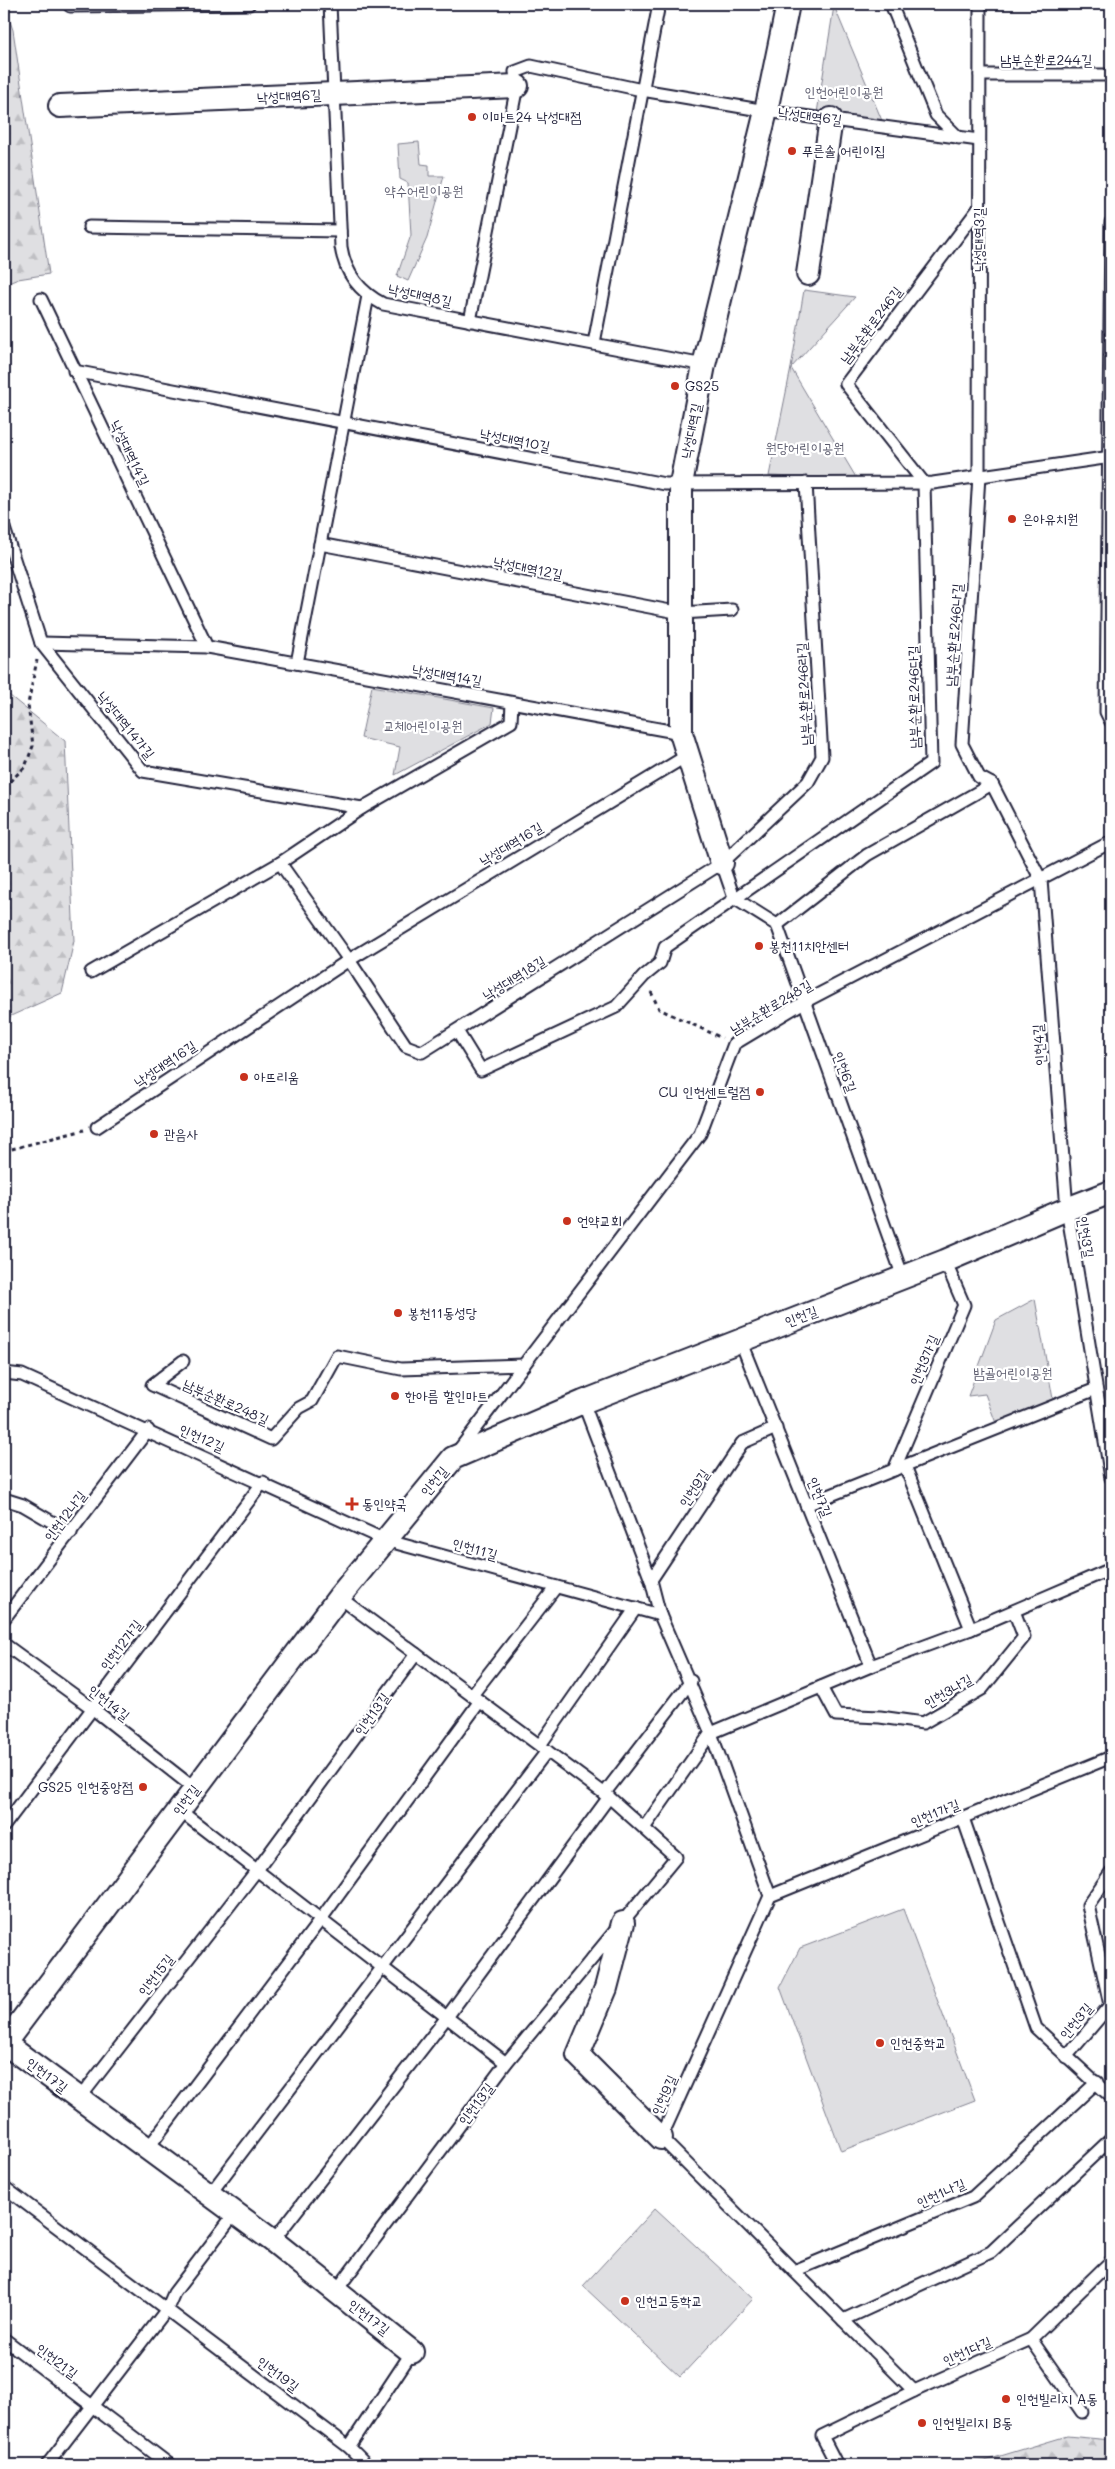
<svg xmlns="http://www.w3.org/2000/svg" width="1115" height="2469" viewBox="0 0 1115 2469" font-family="Mali,'Poor Story',sans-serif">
<defs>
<pattern id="forest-firs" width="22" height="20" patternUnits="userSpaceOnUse" patternTransform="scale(1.25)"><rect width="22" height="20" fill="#dfdfe2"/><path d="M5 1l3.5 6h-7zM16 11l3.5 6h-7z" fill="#bfbfc3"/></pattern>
</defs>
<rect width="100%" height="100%" fill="#fff"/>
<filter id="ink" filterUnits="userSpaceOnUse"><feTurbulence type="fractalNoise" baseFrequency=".02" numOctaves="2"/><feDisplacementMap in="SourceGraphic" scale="10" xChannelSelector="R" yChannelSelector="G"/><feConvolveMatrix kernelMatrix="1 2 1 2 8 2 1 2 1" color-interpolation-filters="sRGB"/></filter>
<g filter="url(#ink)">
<!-- green -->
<g fill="#dfdfe2" stroke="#80808e">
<polygon points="834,6 883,123 817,113"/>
<polygon points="419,142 421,164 429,165 429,176 444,176 427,238 408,281 397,276 411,235 408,183 400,179 398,144"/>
<polygon points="804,290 855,297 791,368 857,479 769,476 791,368"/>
<polygon points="372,686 494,708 492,723 395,775 400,747 361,738"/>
<polygon points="1035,1299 1053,1399 996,1423 985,1394 968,1396 996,1320"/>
<polygon points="903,1909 975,2100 841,2151 780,1987 800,1948"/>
<polygon points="655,2208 753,2299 680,2377 583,2286"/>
</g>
<!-- forest -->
<g fill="url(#forest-firs)" stroke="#80808e">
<polygon points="4,4 13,30 49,274 18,279 4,285"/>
<polygon points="4,691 65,741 74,941 62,993 4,1019"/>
<polygon points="1067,2436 1111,2440 1111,2465 938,2465 984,2461"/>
</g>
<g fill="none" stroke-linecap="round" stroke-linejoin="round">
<defs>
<g id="lane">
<path d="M330,4L341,247C345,273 360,292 383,304L704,365"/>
<polyline points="891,4 936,115 959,138"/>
<polyline points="980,4 979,476 962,744 979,777 992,784 1041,880 1067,1209 1111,1478"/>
<polyline points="70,6 249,4"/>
<polyline points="980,75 1111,75"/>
<polyline points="1111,222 1106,712 1111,722"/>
<polyline points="89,227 340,231"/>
<polyline points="41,299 207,647"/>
<polyline points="470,321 517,86 515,72 531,66 642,90 766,111 979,140"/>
<polyline points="594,343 659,4"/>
<polyline points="74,371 665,484 933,483 1111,457"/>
<polyline points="4,528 41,643 143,771 362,808"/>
<polyline points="320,544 681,613 732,610"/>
<polyline points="41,643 207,647 681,733"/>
<polyline points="297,663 368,296"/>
<polyline points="280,863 349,960 406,1046 422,1052 722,863 808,782 822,757 806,483"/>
<polyline points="722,863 734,898 777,925 903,1277"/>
<polyline points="777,925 867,855 992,784"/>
<polyline points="91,972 280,863 362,808 511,722 512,703"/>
<polyline points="457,1031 481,1070 616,1007 644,976 660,963 665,947 931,763 924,483 846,384 979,208"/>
<polyline points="97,1127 349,960 688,755"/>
<polyline points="740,1340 871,1666"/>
<polyline points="183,1361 152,1385 271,1439 299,1408 312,1401 337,1356 401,1369 524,1365"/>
<polyline points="4,1373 22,1375 385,1540 660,1615"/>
<polyline points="583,1402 651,1580 660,1615 711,1733 770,1896 661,2138 914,2391"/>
<polyline points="458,1451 700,1134 734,1044 804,1002 1111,842"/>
<polyline points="905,1466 971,1629"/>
<polyline points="894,1470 964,1305 945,1261"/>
<polyline points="4,1499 23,1505 71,1533"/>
<polyline points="806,1505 1096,1389"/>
<polyline points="651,1580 742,1443 776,1428"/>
<polyline points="4,1619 148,1430"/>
<polyline points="4,1644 92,1708 195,1789"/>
<polyline points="821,1687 836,1715 880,1717 923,1723 982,1689 1024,1637 1014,1611"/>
<polyline points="472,1695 556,1587"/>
<polyline points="540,1745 636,1608"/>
<polyline points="604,1794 691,1681"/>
<polyline points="179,1810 506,2063"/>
<polyline points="963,1818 1036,2028 1111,2097"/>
<polyline points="4,1826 263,1482"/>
<polyline points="644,1828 711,1733 871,1666 971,1629 1111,1569"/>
<polyline points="770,1896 1111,1757"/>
<polyline points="1110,2005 1088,1905 1111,1872"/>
<polyline points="1066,2057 1111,2004"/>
<polyline points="79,2099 257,1870 416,1654"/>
<polyline points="148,2148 321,1919 480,1701"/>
<polyline points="4,2187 349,2447 367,2465"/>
<polyline points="210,2194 547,1751"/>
<polyline points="273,2241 447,2017 609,1797"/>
<polyline points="794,2271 973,2197 1097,2082"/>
<polyline points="336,2291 506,2063 676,1857 609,1797 339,1597"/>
<polyline points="843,2320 991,2252 1111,2139"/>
<polyline points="4,2339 170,2465"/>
<polyline points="1031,2339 1082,2412"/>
<polyline points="349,2447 412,2352"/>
<polyline points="47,2465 167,2309 174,2293 235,2213"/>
<polyline points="837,2465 822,2436 914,2391 1031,2339 1111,2261"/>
</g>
<g id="street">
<polyline points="60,106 517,86"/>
<polyline points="808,274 831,119"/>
<polyline points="722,863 681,733 681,484 704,365 766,111 788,4"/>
<polyline points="623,1923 606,1988 578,2055 661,2138"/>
<polyline points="4,2043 273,2241 412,2352"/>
<polyline points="4,2044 339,1597 453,1458 583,1402 945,1261 1067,1209 1111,1192"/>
</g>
</defs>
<!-- lane casing -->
<use href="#lane" stroke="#22223b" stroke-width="15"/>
<!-- street casing -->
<use href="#street" stroke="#22223b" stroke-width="26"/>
<!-- path -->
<g stroke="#22223b" stroke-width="3" stroke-dasharray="4 4" stroke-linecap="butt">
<polyline points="4,787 25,767 33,746 28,704 37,660"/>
<polyline points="651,992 659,1009 722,1038"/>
<polyline points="4,1151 84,1130"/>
</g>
<!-- lane -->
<use href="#lane" stroke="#fff" stroke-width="11"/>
<!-- street -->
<use href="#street" stroke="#fff" stroke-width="22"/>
</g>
</g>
<!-- markers -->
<g fill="#c8321e" stroke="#fff" stroke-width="2">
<circle cx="472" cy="117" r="5"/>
<circle cx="792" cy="151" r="5"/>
<circle cx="675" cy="386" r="5"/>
<circle cx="1012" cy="519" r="5"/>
<circle cx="759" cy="946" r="5"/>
<circle cx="244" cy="1077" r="5"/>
<circle cx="760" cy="1092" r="5"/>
<circle cx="154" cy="1134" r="5"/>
<circle cx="567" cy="1221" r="5"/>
<circle cx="398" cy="1313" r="5"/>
<circle cx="395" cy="1396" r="5"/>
<path d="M349.5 1496.5h5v5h5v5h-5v5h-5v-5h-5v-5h5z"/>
<circle cx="143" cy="1787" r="5"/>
<circle cx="880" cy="2043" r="5"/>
<circle cx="625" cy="2301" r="5"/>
<circle cx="1006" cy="2399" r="5"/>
<circle cx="922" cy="2423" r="5"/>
</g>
<g text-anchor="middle" stroke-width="4.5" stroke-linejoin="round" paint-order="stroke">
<!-- street labels -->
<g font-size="14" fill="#22223b" stroke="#fff">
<text x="1046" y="65">남부순환로244길</text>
<text transform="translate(289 96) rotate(-3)" y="5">낙성대역6길</text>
<text transform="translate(810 116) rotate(7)" y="5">낙성대역6길</text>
<text transform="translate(979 240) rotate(-90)" y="5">낙성대역3길</text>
<text transform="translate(420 295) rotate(12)" y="5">낙성대역8길</text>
<text transform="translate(871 325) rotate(-53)" y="5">남부순환로246길</text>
<text transform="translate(691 431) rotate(-79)" y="5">낙성대역길</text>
<text transform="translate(515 440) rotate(11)" y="5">낙성대역10길</text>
<text transform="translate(130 453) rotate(64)" y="5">낙성대역14길</text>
<text transform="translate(528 568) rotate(11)" y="5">낙성대역12길</text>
<text transform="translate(954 635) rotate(-86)" y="5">남부순환로246나길</text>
<text transform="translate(447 675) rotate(10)" y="5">낙성대역14길</text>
<text transform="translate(804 694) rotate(-93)" y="5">남부순환로246라길</text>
<text transform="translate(914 697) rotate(-91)" y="5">남부순환로246다길</text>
<text transform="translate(126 725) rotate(51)" y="5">낙성대역14가길</text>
<text transform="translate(511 844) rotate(-31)" y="5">낙성대역16길</text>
<text transform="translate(514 978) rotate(-32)" y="5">낙성대역18길</text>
<text transform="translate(771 1007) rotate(-31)" y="5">남부순환로248길</text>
<text transform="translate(1039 1045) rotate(-94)" y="5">인헌4길</text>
<text transform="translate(165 1064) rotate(-34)" y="5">낙성대역16길</text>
<text transform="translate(845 1072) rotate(70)" y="5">인헌6길</text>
<text transform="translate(1086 1237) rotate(81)" y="5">인헌3길</text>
<text transform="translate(801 1316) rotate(-21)" y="5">인헌길</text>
<text transform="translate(924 1360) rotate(-67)" y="5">인헌3가길</text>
<text transform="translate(226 1402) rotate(24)" y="5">남부순환로248길</text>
<text transform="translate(202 1438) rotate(24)" y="5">인헌12길</text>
<text transform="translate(434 1481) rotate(-50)" y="5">인헌길</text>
<text transform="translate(694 1488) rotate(-56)" y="5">인헌9길</text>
<text transform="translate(820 1497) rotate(68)" y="5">인헌7길</text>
<text transform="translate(65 1516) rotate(-53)" y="5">인헌12나길</text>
<text transform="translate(475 1549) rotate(16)" y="5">인헌11길</text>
<text transform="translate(121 1645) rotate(-53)" y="5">인헌12가길</text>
<text transform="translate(948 1691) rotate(-30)" y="5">인헌3나길</text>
<text transform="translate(109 1703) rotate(38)" y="5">인헌14길</text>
<text transform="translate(372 1714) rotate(-54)" y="5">인헌13길</text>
<text transform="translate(186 1800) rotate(-53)" y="5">인헌길</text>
<text transform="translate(935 1813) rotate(-22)" y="5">인헌1가길</text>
<text transform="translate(156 1975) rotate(-52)" y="5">인헌15길</text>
<text transform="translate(1076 2021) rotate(-50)" y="5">인헌3길</text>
<text transform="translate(47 2075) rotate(37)" y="5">인헌17길</text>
<text transform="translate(664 2095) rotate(-66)" y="5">인헌9길</text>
<text transform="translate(476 2104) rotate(-53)" y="5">인헌13길</text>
<text transform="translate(941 2193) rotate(-24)" y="5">인헌1나길</text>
<text transform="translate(369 2317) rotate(38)" y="5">인헌17길</text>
<text transform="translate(967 2351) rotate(-24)" y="5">인헌1다길</text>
<text transform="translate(57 2361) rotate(37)" y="5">인헌21길</text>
<text transform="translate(278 2374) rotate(37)" y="5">인헌19길</text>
</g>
<!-- park labels -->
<g font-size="14" fill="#5b5b6d" stroke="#fff">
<text x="844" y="97">인헌어린이공원</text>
<text x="424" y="196">약수어린이공원</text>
<text x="805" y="453">원당어린이공원</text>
<text x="423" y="731">교체어린이공원</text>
<text x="1013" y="1378">밤골어린이공원</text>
</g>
<!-- poi labels -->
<g font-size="14" fill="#22223b" stroke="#fff" text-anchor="start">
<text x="482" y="122">이마트24 낙성대점</text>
<text x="802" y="156">푸른솔 어린이집</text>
<text x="685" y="391">GS25</text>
<text x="1022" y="524">은아유치원</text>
<text x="769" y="951">봉천11치안센터</text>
<text x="254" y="1082">아뜨리움</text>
<text x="750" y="1097" text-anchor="end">CU 인헌센트럴점</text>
<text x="164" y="1139">관음사</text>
<text x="577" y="1226">언약교회</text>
<text x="408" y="1318">봉천11동성당</text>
<text x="405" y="1401">한아름 할인마트</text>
<text x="362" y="1509">동인약국</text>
<text x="133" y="1792" text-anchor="end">GS25 인헌중앙점</text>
<text x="890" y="2048">인헌중학교</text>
<text x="635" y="2306">인헌고등학교</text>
<text x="1016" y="2404">인헌빌리지 A동</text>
<text x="932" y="2428">인헌빌리지 B동</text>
</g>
</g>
<!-- margin -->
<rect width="1115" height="2469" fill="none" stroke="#fff" stroke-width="20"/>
<rect x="10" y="10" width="1095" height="2449" fill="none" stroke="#22223b" stroke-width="2" filter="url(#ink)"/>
</svg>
